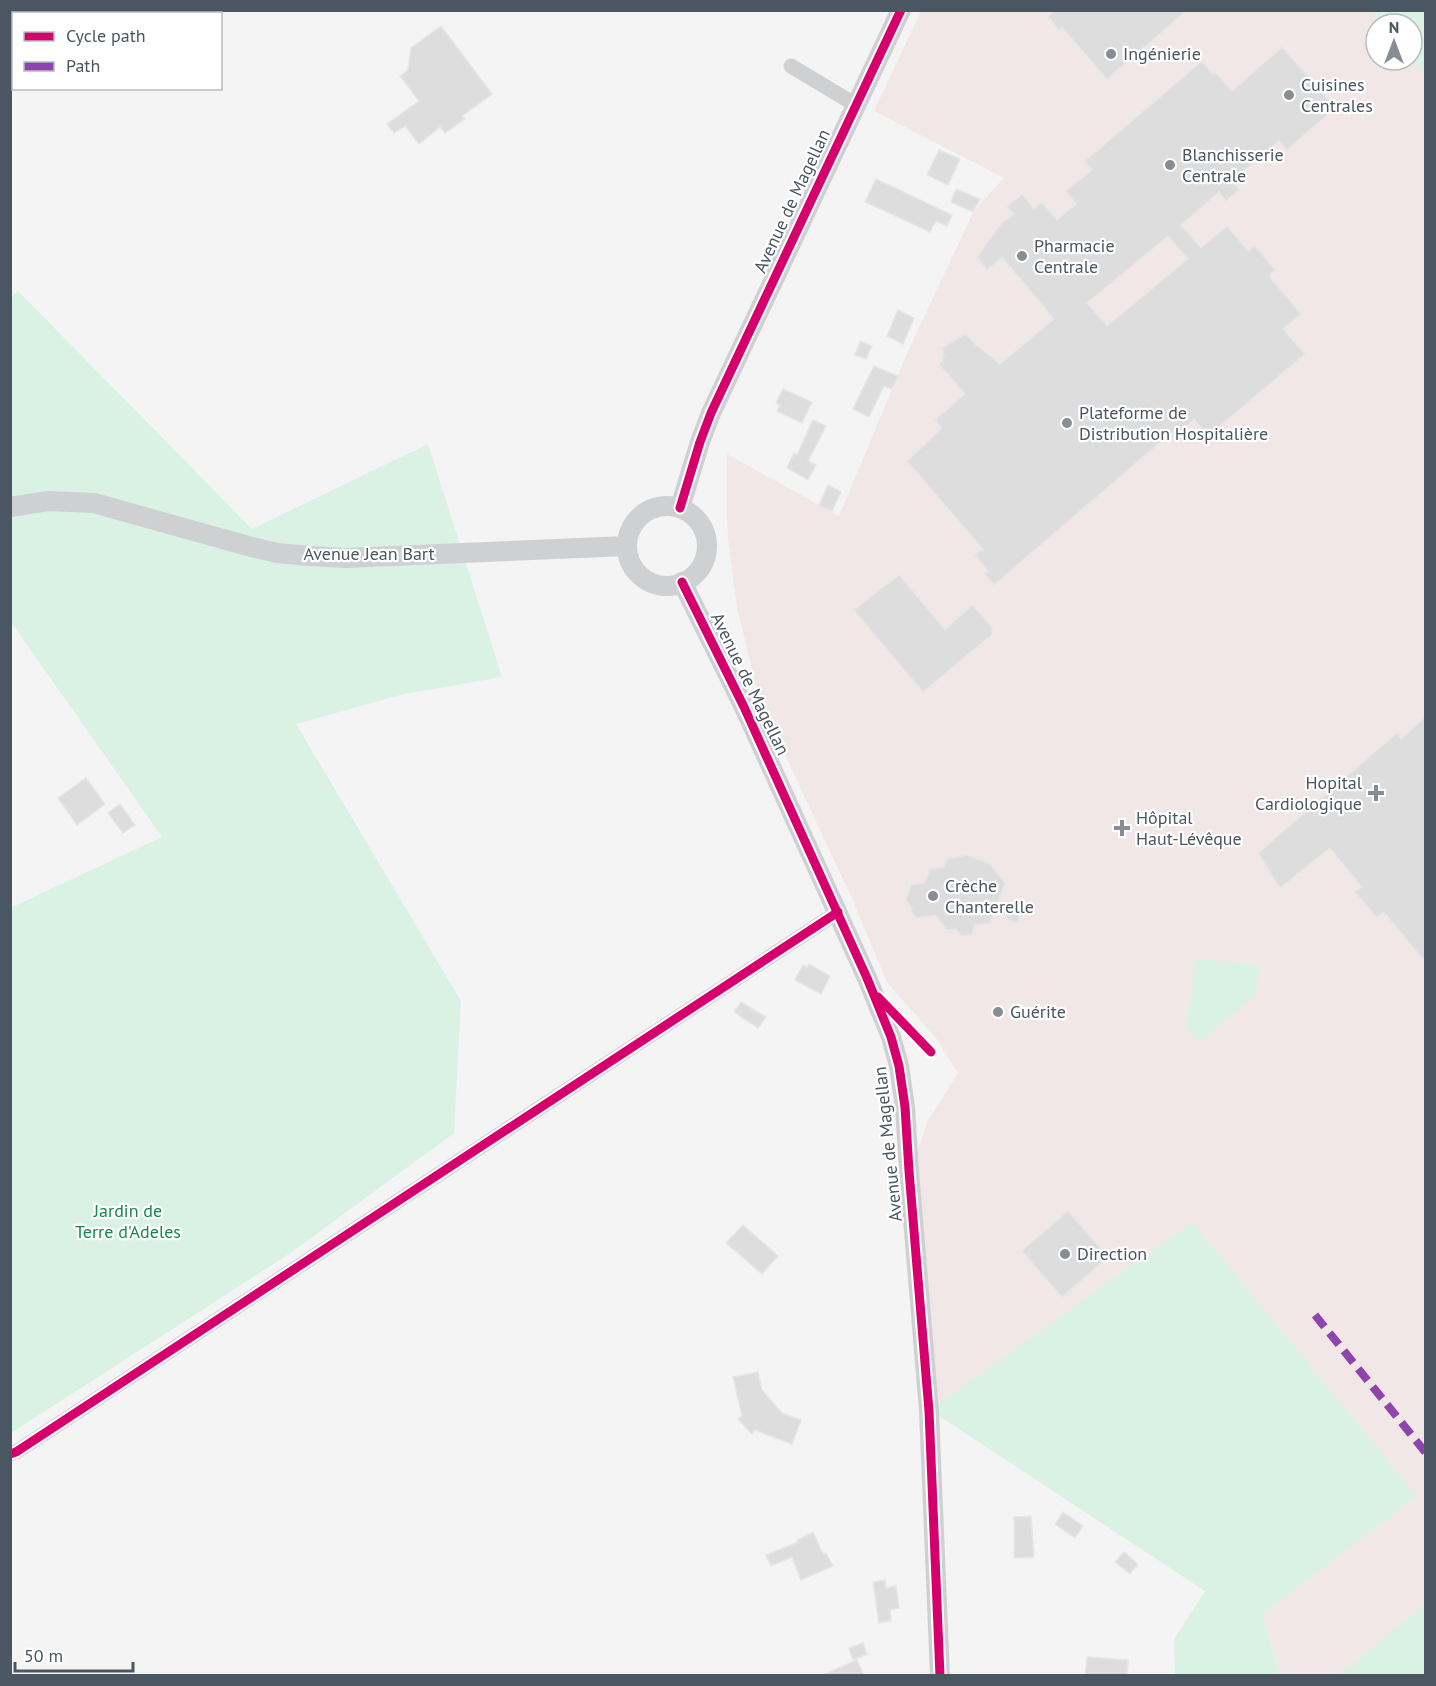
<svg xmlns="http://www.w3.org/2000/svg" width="1436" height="1686" viewBox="0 0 1436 1686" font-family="'PT Sans',sans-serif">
<rect width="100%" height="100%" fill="#f4f4f4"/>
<!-- medical -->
<path fill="#f1e7e6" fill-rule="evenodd" d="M921,11H1425V1675H1280L1248,1567L930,1410L916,1154L928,1121L958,1073L936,1038L887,982L854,903L759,699L737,607L728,538L727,517V454L839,516L908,351L974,211L1004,178L874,111ZM1376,24H1412V60H1376Z"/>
<!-- green -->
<g fill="#d9f2e3">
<polygon points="1370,11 1425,11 1425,75 1412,59 1412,24 1382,24"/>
<polygon points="18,291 252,529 428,444 502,677 404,694 296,724 461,1001 454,1133 289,1254 11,1433 10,908 162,837 11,622 11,298"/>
<polygon points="1196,958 1260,966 1256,994 1200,1042 1186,1028"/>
<polygon points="1192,1222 1417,1496 1262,1614 1280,1675 1175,1675 1174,1639 1205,1591 930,1410"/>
<polygon points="1425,1604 1425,1675 1339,1675"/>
</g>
<!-- building -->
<g fill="#ddddde" stroke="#e5e6e7" stroke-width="1.5" fill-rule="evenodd">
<polygon points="1055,10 1187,10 1107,79 1062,27 1059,30 1048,16"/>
<polygon points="441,26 492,94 462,116 465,119 445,133 440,127 419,144 405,126 394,133 387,124 419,101 400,76 408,70 411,48"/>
<path d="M1282,47L1335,108L1287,150L1279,141L1232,181L1239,190L1226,201L1219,192L1181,225L1201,248L1227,226L1248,251L1255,246L1275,270L1269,276L1301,314L1283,329L1305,354L1208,436L1194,419L1180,432L1177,428L994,585L985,574L988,571L975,555L983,549L907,461L942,428L935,420L965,394L939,364L943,360L942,357L944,356L942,348L966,334L975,344L1000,364L1054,319L1002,257L987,270L977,257L1001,224L1014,214L1007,207L1022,194L1034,209L1042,202L1057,220L1076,204L1066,191L1092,170L1085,161L1202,61L1213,74L1215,72L1232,91ZM1168,236L1188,259L1107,326L1087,303Z"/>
<polygon points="939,150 960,159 948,185 927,175"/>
<polygon points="876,179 952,215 947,226 936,221 930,232 865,202"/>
<polygon points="956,189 980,199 973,212 951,202"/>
<polygon points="898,310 914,318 903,344 887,336"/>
<polygon points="860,341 872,346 866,359 855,355"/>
<polygon points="874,366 898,376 892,389 884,386 869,417 853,409"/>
<polygon points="783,389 812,402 802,423 777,411 780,405 776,403"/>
<polygon points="813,420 826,426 808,461 816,465 808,480 787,468 794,453 797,455"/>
<polygon points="828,485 841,492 832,511 819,505"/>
<polygon points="899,575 945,630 972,605 992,627 992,634 923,692 854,610"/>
<polygon points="1425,717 1425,962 1384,912 1377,918 1355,892 1362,887 1330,848 1280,888 1258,853 1397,733 1401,739"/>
<polygon points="86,778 105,804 77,825 58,798"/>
<polygon points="120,804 135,825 123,833 108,813"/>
<polygon points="967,855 990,864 1005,883 990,923 975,925 972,934 961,936 956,929 947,930 935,915 917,918 911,912 912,908 906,900 911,885 925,883 930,869 944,867 947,859"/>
<polygon points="1016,903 1023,906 1017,923 1009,920 998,905"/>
<polygon points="809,964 830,976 821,994 795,980 803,965 807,967"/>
<polygon points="741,1002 766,1017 758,1028 734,1012"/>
<polygon points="1068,1211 1108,1257 1062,1297 1022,1251"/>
<polygon points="743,1225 778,1256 762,1274 726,1243"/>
<polygon points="758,1372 762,1390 782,1413 801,1420 792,1444 755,1430 752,1434 738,1419 742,1416 733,1377"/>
<polygon points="1063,1512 1083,1526 1075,1538 1055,1524"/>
<polygon points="1031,1516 1034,1557 1014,1558 1014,1517"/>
<polygon points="813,1532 823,1554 826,1553 833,1566 801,1580 792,1557 771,1566 766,1555 798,1542 797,1540"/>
<polygon points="1124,1552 1138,1564 1130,1574 1115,1562"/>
<polygon points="885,1580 886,1588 896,1586 899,1608 890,1610 891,1621 879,1623 873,1582"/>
<polygon points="863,1643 867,1654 853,1660 849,1648"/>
<polygon points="1087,1657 1128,1660 1127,1676 1085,1676"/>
<polygon points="857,1660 864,1676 820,1676"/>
</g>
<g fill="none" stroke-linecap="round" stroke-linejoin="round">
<!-- minor -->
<g stroke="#ced0d2" stroke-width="15">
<polyline points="791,66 856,105"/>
<polyline points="10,1454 16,1452 838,912"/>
</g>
<!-- tertiary -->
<g stroke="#ced0d2" stroke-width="20">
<circle cx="667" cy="546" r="40"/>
<polyline points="10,507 48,501 94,503 248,546 277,553 309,556 346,558 627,546"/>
<polyline points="680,508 700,442 711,413 901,10"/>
<polyline points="682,582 744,707 867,978 891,1037 899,1066 905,1107 909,1171 929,1411 940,1676"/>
</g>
<!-- quiet -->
<polyline stroke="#8e44ad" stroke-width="8" stroke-dasharray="15 8" stroke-linecap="butt" points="1315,1315 1426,1453"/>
<defs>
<g id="cycleway">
<polyline points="680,508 700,442 711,413 901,10"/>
<polyline points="682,582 744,707 867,978 891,1037 899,1066 905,1107 909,1171 929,1411 940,1676"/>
<polyline points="878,997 931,1052"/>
<polyline points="10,1454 16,1452 838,912"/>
</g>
</defs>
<!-- cycleway casing -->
<use href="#cycleway" stroke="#fff" stroke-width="13"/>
<!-- cycleway -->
<use href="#cycleway" stroke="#d6006c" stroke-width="9"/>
</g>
<!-- markers -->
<g fill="#868d94" stroke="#fff" stroke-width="2">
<circle cx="1111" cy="54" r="6"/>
<circle cx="1289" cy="95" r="6"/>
<circle cx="1170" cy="165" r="6"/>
<circle cx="1022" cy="256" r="6"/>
<circle cx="1067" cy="423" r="6"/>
<path d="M1373 784h6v6h6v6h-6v6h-6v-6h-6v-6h6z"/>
<path d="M1119 819h6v6h6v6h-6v6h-6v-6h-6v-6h6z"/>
<circle cx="933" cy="896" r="6"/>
<circle cx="998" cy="1012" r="6"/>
<circle cx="1065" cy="1254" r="6"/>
</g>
<g text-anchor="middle" stroke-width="4.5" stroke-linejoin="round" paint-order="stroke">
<!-- poi labels -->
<g font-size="18" fill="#4a5661" stroke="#fff" text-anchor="start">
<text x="1123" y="60">Ingénierie</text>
<text x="1301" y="91">Cuisines<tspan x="1301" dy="21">Centrales</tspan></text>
<text x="1182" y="161">Blanchisserie<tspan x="1182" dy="21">Centrale</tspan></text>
<text x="1034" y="252">Pharmacie<tspan x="1034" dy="21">Centrale</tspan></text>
<text x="1079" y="419">Plateforme de<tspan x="1079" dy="21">Distribution Hospitalière</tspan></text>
<text x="1362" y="789" text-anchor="end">Hopital<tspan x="1362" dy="21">Cardiologique</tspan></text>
<text x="1136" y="824">Hôpital<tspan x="1136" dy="21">Haut-Lévêque</tspan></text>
<text x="945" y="892">Crèche<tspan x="945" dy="21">Chanterelle</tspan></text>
<text x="1010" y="1018">Guérite</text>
<text x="1077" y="1260">Direction</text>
</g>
<!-- street labels -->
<g font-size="18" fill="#4a5661" stroke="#fff">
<text transform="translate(792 201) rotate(-65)" y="6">Avenue de Magellan</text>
<text x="369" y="560">Avenue Jean Bart</text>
<text transform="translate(750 684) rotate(64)" y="6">Avenue de Magellan</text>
<text transform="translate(888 1144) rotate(-96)" y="6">Avenue de Magellan</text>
</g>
<!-- park labels -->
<g font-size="18" fill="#17864f" stroke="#fff">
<text x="128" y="1217">Jardin de<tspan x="128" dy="21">Terre d'Adeles</tspan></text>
</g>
</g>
<!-- border -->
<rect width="1436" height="1686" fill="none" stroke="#4a5661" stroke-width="24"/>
<!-- legend -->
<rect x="12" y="12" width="210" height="78" fill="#ffffff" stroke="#b7bbc0" stroke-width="1.5"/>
<rect x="24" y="32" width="30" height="9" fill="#d6006c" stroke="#b7bbc0" stroke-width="1.5"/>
<text x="66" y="42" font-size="18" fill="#4a5661">Cycle path</text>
<rect x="24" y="62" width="30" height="9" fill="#8e44ad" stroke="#b7bbc0" stroke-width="1.5"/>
<text x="66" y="72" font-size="18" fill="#4a5661">Path</text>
<!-- north arrow -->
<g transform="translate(1394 42)"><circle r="28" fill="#ffffff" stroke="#b7bbc0" stroke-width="1.5"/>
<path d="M0-4.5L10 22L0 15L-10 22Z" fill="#868d94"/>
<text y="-9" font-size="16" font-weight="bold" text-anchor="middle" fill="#4a5661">N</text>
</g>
<!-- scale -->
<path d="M15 1662v9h118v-9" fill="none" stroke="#4a5661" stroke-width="3"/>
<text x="24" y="1662" font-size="18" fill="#4a5661" stroke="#ffffff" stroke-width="4.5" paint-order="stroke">50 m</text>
</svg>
